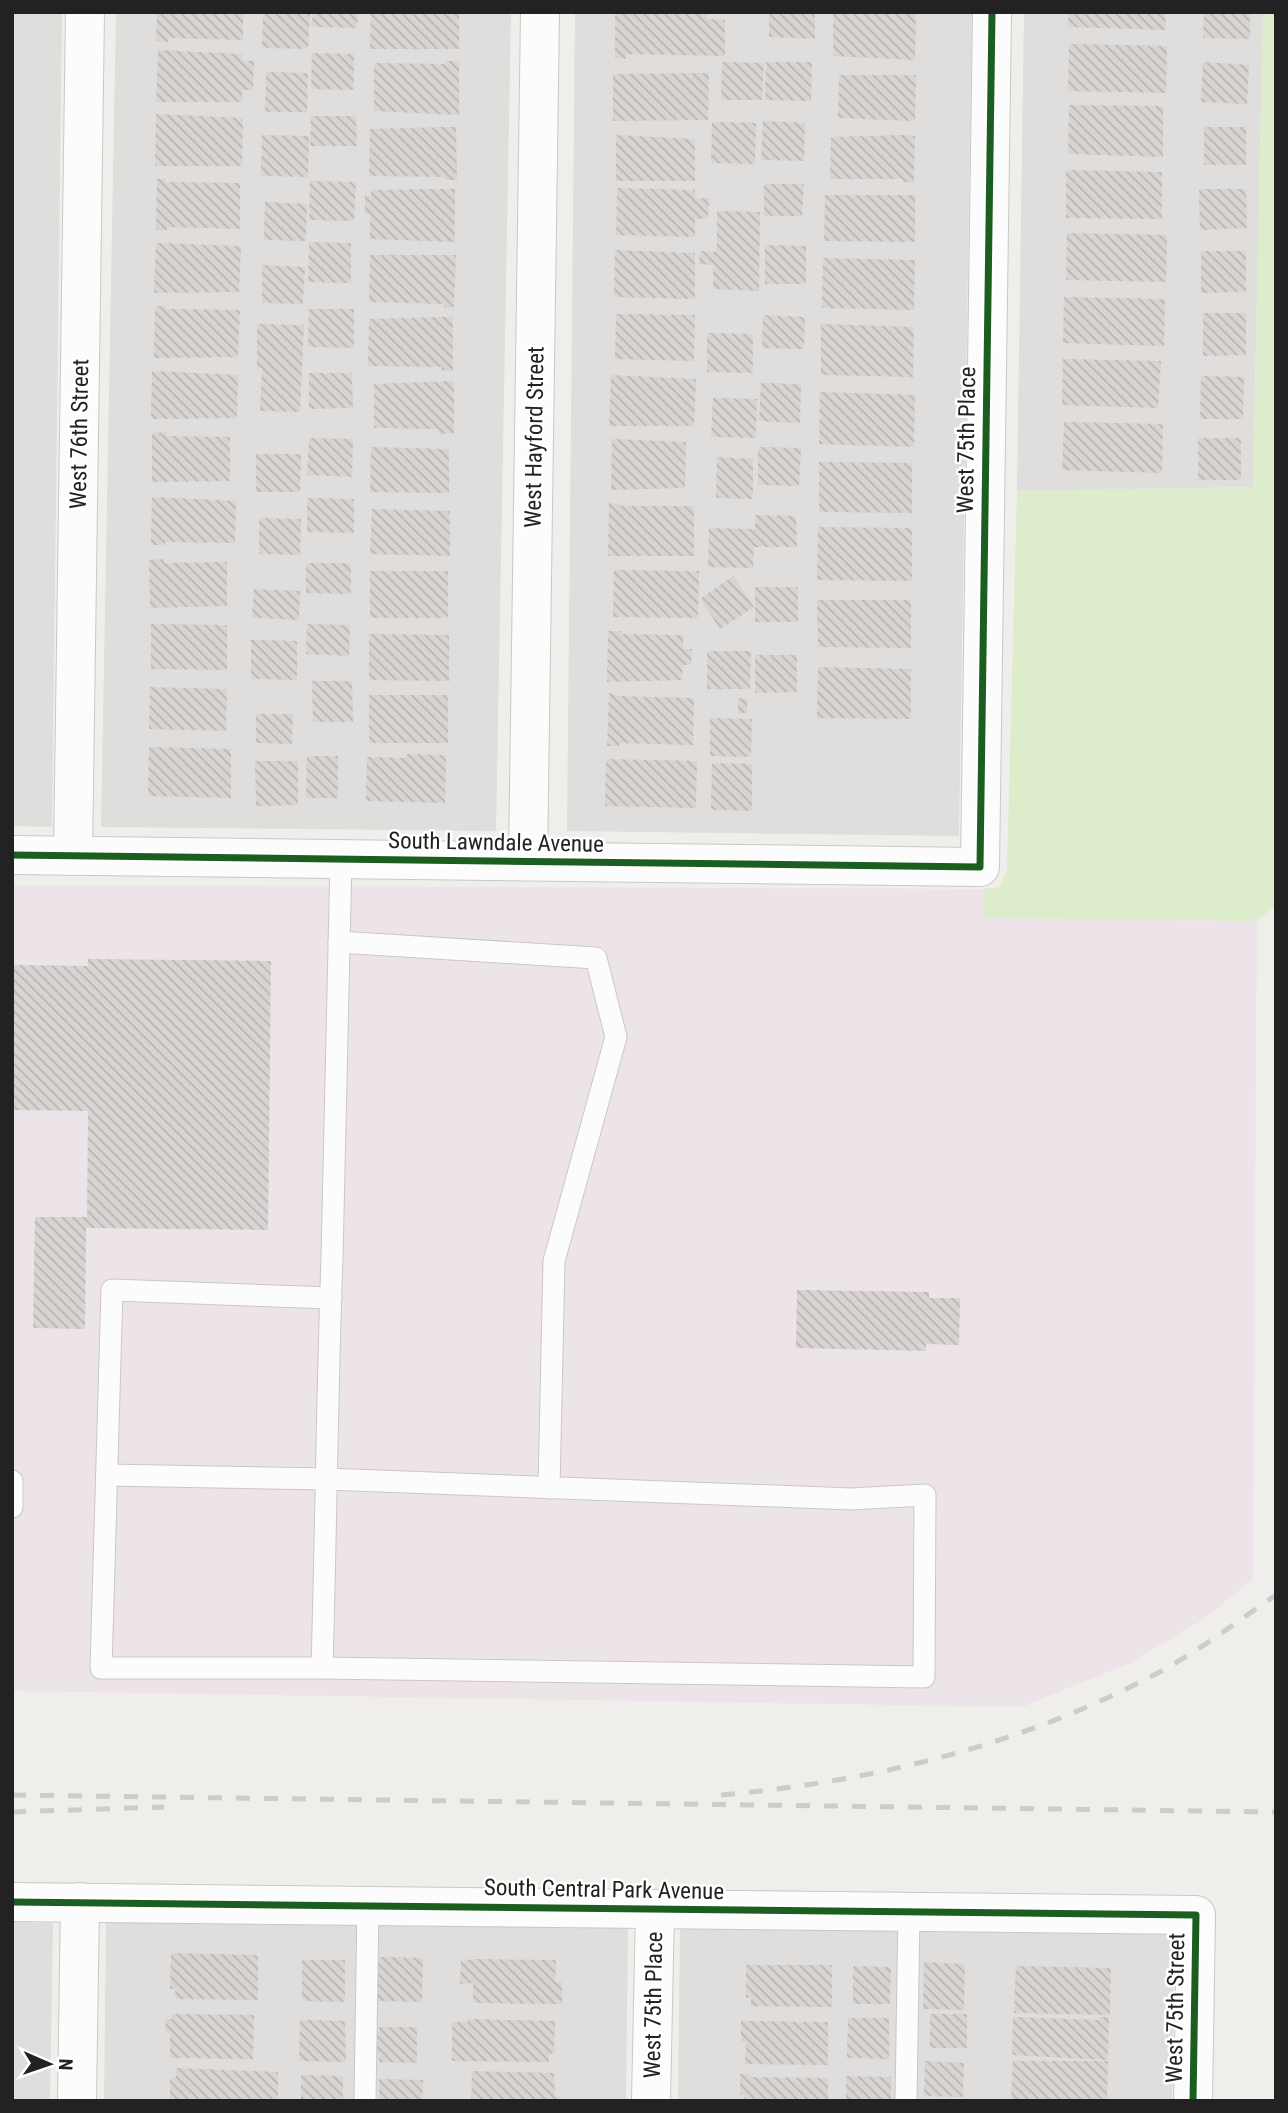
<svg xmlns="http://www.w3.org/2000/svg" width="1288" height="2113" viewBox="0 0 1288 2113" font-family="'Roboto Condensed',sans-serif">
<defs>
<pattern id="building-back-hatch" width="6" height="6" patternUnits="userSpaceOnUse" patternTransform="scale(1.75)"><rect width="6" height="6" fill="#d7d4d2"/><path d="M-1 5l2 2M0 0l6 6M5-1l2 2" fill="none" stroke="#b8b6b4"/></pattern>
</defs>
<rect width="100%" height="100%" fill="#f0eeeb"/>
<!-- residential -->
<g fill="#dfdedc">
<polygon points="12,12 62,12 52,827 12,826"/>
<polygon points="116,12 511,12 496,831 101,827"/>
<polygon points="575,12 972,12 959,836 567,831"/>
<polygon points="1024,12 1263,12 1253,487 1017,491"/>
<polygon points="106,1920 628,1928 626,2101 104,2101"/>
<polygon points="12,1922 53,1923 50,2101 12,2101"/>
<polygon points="680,1926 1174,1934 1172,2101 678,2101"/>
</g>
<!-- industrial -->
<polygon fill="#ede4e9" points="12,885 983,889 983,918 1257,921 1253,1579 1201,1621 1130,1663 1022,1707 12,1691"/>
<!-- grass -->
<polygon fill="#ddeccb" points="1263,12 1276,12 1276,905 1257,921 983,918 983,889 1000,887 1007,869 1017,491 1253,487"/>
<!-- building -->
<g fill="url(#building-back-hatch)">
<polygon points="157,12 243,12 243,40 168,38 168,42 156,41"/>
<polygon points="263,12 310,12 308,49 262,48"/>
<polygon points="313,12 358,12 357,28 312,27"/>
<polygon points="371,12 459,12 459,49 370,49"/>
<polygon points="615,12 707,12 707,19 725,20 725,56 626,54 626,59 615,58"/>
<polygon points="769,12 815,12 815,39 769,37"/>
<polygon points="1069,12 1166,12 1165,30 1068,27"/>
<polygon points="1204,12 1250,12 1250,39 1203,38"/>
<polygon points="905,13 916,13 915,60 833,56 833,14"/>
<polygon points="1069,44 1167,46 1166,93 1068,91"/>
<polygon points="158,50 242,54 242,61 254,61 253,90 242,90 242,102 156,102"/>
<polygon points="312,53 354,54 354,90 311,89"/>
<polygon points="447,61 459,61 459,115 374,111 374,63 446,64"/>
<polygon points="722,62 764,63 762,100 721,100"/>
<polygon points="766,62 812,62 811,101 765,100"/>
<polygon points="1203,62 1249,65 1247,104 1201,102"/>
<polygon points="266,72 308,73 307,112 265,112"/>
<polygon points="709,73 708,120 613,121 613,74"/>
<polygon points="839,75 916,75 915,121 838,118"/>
<polygon points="1069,105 1163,106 1163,157 1068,154"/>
<polygon points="156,114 243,118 242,166 155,166"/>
<polygon points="311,116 356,116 357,146 310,146"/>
<polygon points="763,121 805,123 804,161 761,160"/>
<polygon points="712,122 756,123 755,164 711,163"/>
<polygon points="444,127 456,127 457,180 445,180 445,177 369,176 370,129"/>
<rect x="1204" y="127" width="42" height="38"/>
<polygon points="262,135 309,136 308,177 261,176"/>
<polygon points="616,135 695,139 695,181 616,181"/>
<polygon points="903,135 915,136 914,182 903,182 903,179 830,179 831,137"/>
<polygon points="1066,170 1162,172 1162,219 1066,218"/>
<polygon points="157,179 165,179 165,182 240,183 240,229 167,227 167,230 156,230"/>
<polygon points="310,181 356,182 354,221 309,220"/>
<polygon points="764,184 804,184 802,216 764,216"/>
<polygon points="617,188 695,190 695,199 709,198 708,218 695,219 695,237 616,235"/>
<polygon points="443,189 455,189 455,242 370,239 370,214 365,215 365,196 371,196 371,190"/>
<polygon points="1199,189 1246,189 1247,228 1200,230"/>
<polygon points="825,195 915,195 915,242 824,241"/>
<polygon points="265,202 307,204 306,241 264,240"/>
<polygon points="717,211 760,212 759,291 713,289 713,265 699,264 700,251 715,252 717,248"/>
<polygon points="1067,233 1167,235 1166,282 1066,280"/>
<polygon points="309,242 351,243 351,283 308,282"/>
<polygon points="156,243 241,246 239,292 154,293"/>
<polygon points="765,245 806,246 806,284 765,284"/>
<polygon points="615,250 695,253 695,299 614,297"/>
<polygon points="1201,251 1246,251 1246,292 1201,293"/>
<polygon points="370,255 456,255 454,307 444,308 444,304 369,302"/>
<polygon points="823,258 915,260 914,310 822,308"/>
<polygon points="262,265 305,267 303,304 262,303"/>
<polygon points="1064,297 1165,299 1164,346 1063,343"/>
<polygon points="155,306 167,306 166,309 240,310 238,357 154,358"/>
<polygon points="309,309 354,309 354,348 308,347"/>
<polygon points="1203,313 1246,313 1246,355 1203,356"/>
<polygon points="616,314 695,315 694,361 615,359"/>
<polygon points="763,315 805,317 804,349 762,348"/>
<polygon points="443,317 453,317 453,371 441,370 442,367 368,366 369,319"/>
<polygon points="257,324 304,325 300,412 260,411 262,368 257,368"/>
<polygon points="821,324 914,327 913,377 821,375"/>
<polygon points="707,333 753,334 753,373 707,372"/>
<polygon points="1063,359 1161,361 1158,408 1062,405"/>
<polygon points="152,371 238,375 237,418 151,419"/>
<polygon points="309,373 352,373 353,408 309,409"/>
<polygon points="611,375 696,379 694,426 609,426"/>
<polygon points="1201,376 1244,377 1243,419 1200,419"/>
<polygon points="454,381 454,433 439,434 439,429 374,428 374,384"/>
<polygon points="761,383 801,384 800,423 759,421"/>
<polygon points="820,392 915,395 914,447 819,444"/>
<polygon points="713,398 757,399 756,438 711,437"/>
<polygon points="1064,422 1163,424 1162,473 1062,470"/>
<polygon points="167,432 167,436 230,437 230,481 152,482 152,433"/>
<polygon points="309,438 353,439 352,477 307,475"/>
<rect x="1198" y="438" width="43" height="42"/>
<polygon points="612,439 686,442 685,488 611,490"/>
<polygon points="371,447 449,449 449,493 370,492"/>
<polygon points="758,447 801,448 799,486 758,485"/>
<polygon points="256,454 301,454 300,492 256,492"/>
<polygon points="717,457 753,459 753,499 716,498"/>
<polygon points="819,462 912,463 912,513 819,512"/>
<polygon points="152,497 236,501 235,543 165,542 165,545 151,545"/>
<polygon points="307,498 354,499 354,533 307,532"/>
<polygon points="609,502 623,506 694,506 694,556 608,556"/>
<polygon points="372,509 450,511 450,556 370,554"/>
<polygon points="755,515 796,516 797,547 754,547 753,568 708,567 709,528 755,529"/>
<polygon points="259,518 301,519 300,555 259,554"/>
<polygon points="818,527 912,528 912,581 817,580"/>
<polygon points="164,559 164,563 227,562 227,606 150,608 149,560"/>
<polygon points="306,563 351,563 351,594 306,593"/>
<polygon points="614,570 699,571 698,618 613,617"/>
<rect x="370" y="571" width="78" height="47"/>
<polygon points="733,576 754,607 720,629 700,599"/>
<rect x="755" y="587" width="43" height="35"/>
<polygon points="254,589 300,591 299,620 252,618"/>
<polygon points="817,600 911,600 911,648 818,647"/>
<polygon points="151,624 227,625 227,670 151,669"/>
<polygon points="307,624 350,625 349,656 306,654"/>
<polygon points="608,631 621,631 621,634 683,635 683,649 692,649 691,665 683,665 682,680 607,682"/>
<polygon points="369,634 449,635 449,681 369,680"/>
<polygon points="251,640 297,641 297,680 251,679"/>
<polygon points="707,651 751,651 750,689 707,689"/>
<polygon points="755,655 797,655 797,692 755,693"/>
<polygon points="818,667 911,669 911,719 817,718"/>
<polygon points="312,681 352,681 353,722 313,722"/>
<polygon points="150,687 227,689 226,731 149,729"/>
<polygon points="609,693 619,696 694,698 693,745 619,743 619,746 607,746"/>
<rect x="369" y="695" width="79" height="48"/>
<polygon points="738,698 747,699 747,713 738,713"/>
<polygon points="256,714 293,714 292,744 256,743"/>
<polygon points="710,718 752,719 751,757 710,756"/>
<polygon points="149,747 231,749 231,798 148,796"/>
<polygon points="407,754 446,755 445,803 366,801 367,757 406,758"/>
<polygon points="307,756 338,756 338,798 306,798"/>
<polygon points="606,759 697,761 696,808 605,806"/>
<polygon points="255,761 298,761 298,805 256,806"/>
<polygon points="712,763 752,764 752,811 711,810"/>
<polygon points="88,959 271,961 268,1230 86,1228 85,1329 33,1328 35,1217 87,1217 88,1111 12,1110 12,965 88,966"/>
<polygon points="797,1290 929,1292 929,1298 960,1298 959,1345 926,1344 926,1351 796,1348"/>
<polygon points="171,1953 258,1955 258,2000 176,1999 175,1989 170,1989"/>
<polygon points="378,1957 423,1958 422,2002 378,2001"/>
<polygon points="473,1959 556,1960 555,1982 562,1982 562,2004 473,2003 473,1983 460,1984 461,1961"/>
<polygon points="302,1960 345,1960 345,2002 302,2001"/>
<polygon points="924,1962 965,1964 964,2010 923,2009"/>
<polygon points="746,1965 832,1965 832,2007 751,2006 751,1997 746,1998"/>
<polygon points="853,1966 891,1967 890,2004 853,2004"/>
<polygon points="1016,1966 1111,1968 1110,2015 1014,2013"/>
<polygon points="172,2014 254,2015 253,2059 170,2058 170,2033 165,2033 166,2019 172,2019"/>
<rect x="930" y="2014" width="37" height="34"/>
<polygon points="1013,2017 1099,2020 1100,2017 1109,2017 1108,2060 1012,2055"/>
<polygon points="848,2018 889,2018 889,2059 847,2058"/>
<polygon points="468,2019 555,2021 554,2053 549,2054 549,2062 452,2061 452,2022 468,2022"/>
<polygon points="300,2020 345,2021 346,2062 299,2061"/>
<polygon points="741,2021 828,2022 828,2065 745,2064 746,2042 741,2042"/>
<polygon points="379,2027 417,2027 417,2063 379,2062 379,2054 374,2054 375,2031 379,2031"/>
<polygon points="925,2061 964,2063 963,2097 924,2096"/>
<polygon points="1013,2061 1108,2061 1107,2101 1011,2099"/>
<polygon points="176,2068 278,2072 278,2101 170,2101 170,2078 176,2078"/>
<polygon points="472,2071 554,2073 555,2096 560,2097 560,2101 471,2101"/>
<polygon points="740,2074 750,2074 749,2077 828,2078 828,2101 744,2101 744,2095 740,2095"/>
<polygon points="301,2075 343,2076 343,2101 301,2101"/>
<polygon points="846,2076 891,2077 891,2101 846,2101"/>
<polygon points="379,2079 423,2080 422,2101 379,2101"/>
</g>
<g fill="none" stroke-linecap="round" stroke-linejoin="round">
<defs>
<g id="service">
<polyline points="339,942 596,958 616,1037 554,1261 549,1488"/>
<path d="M107,1475L327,1479L851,1499L925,1495L924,1677L322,1668C326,1531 327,1395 332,1258L341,859"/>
<polyline points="12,1481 12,1507"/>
<polyline points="322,1668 101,1668 112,1290 331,1298"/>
<polyline points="365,2101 368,1906"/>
<polyline points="906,2101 909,1912"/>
</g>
<g id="minor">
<polyline points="12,855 980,867 992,12"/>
<polyline points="73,856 85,12"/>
<polyline points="528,861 540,12"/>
<polyline points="12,1902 1196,1915 1193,2101"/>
<polyline points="77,2101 80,1902"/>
<polyline points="651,2101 655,1909"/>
</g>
</defs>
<!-- service casing -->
<use href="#service" stroke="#c9c8c7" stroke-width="23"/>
<!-- minor casing -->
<use href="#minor" stroke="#c9c8c7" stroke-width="40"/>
<!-- service -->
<use href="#service" stroke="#fdfcfc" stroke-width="21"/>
<!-- minor -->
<use href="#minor" stroke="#fdfcfc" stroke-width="38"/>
<!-- rail -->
<g stroke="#ccc" stroke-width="5" stroke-dasharray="14 14" stroke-linecap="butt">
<polyline points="12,1795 1276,1812"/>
<path d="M721,1795C871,1782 1018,1746 1152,1676C1195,1654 1235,1623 1276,1595"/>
<polyline points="12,1812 164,1807"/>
</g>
<defs>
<g id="cycleway">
<polyline points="12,855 980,867 992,12"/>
<polyline points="12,1902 1196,1915 1193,2101"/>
</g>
</defs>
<!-- cycleway casing -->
<use href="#cycleway" stroke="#fff" stroke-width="11"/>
<!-- cycleway -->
<use href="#cycleway" stroke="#1b5e20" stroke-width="7"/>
</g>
<g text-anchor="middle" stroke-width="5" stroke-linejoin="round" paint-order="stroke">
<!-- street labels -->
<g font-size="23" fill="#222" stroke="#fff">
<text transform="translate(79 434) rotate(-89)" y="8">West 76th Street</text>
<text transform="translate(534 437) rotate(-89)" y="8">West Hayford Street</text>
<text transform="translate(966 440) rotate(-89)" y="8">West 75th Place</text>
<text transform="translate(496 842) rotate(1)" y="8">South Lawndale Avenue</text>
<text transform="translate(604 1889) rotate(1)" y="8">South Central Park Avenue</text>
<text transform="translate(653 2005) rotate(-89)" y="8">West 75th Place</text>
<text transform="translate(1175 2008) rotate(-89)" y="8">West 75th Street</text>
</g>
</g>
<!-- border -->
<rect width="1288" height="2113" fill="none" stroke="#222222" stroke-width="28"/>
<!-- north arrow -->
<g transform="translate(49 2064) rotate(92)" stroke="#ffffff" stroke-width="5" paint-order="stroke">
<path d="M0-5L12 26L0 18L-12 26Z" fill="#222222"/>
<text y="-10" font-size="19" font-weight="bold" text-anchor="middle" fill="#222222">N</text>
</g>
</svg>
